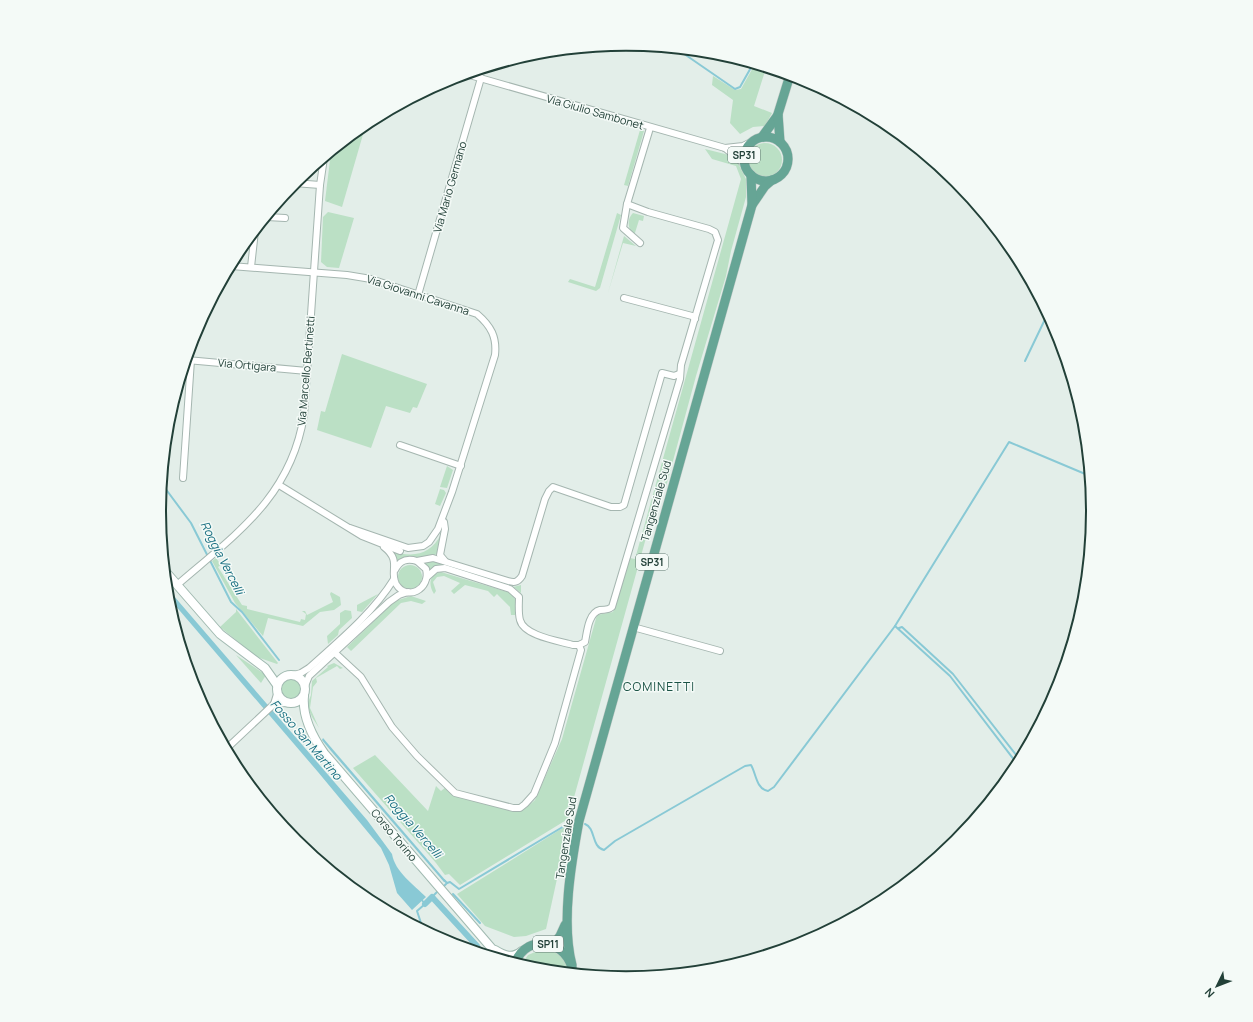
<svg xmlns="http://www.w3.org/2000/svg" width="1253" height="1022" viewBox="0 0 1253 1022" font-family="Manrope,sans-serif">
<rect width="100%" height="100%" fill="#e3eee9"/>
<!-- green -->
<g fill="#bbe0c5">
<polygon points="755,64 766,68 754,106 772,113 765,126 753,127 740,134 730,123 733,100 712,85 713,76 735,90 741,89"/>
<polygon points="366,124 342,207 325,201 331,152"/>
<polygon points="640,130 644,131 628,186 624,185"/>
<circle cx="765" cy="160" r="17"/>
<polygon points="705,149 725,154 734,158 738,163 746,179 746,197 731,251 726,276 696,376 667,483 661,495 649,527 568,819 460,885 449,874 445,875 436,863 353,768 375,755 428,811 436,786 441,791 446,787 515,811 526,808 535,800 562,739 597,615 613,612 630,558 635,559 741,179 736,166 712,159"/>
<polygon points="328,212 354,218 339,268 327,267 321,262 323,217"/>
<polygon points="617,213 621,215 600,288 596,291 568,282 570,279 595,287"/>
<path d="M633,213L644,216L643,221L639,220L634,236L638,238C629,233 625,221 633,213Z"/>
<polygon points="624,236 636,246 623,243 608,293"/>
<polygon points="342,354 427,384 417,408 413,407 410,413 386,406 371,448 317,430 321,411 325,412"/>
<polygon points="447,466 453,470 447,488 440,487"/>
<polygon points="440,489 444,490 446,493 440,506 435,504"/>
<path d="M441,534L438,554L421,558L407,557L396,563L391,551C413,558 431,555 441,534Z"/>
<polygon points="216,558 221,565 218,567 242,605 247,606 247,609 300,622 301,619 305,620 306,614 302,611 305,611 307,615 333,602 330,594 331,592 340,597 341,605 334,610 320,612 303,626 268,618 263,636 235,603 212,561"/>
<polygon points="432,561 513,587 521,585 521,593 515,588 445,566 436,566 429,571 424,563"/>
<circle cx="410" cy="577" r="12"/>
<path d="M441,572L511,593L515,599V615H511L510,607L497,594L494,597L488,591L465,585L454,594L451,591L460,583L444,576L437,577L433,582L436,591L434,594C428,584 429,575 441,572Z"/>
<polygon points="378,594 362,612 357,611 357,605"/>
<polygon points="411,596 426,601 422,604 411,601 401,603 351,651 347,647 395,601"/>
<polygon points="236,609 278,663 277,664 257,657 220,627 236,612"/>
<polygon points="345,610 351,611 352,618 339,630 338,635 328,644 327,636 340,624 340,613"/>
<polygon points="236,655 266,675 261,683"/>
<polygon points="334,663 343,668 340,669 337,666 316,678 317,682 313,687 310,708 319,728 312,717 307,705 311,695 312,681 328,667 327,666"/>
<circle cx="291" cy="689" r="10"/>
<polygon points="569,824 546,929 526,936 514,937 485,926 457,894"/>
<path d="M542,949C557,950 565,958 570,972L535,969L521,965L528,955Z"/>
</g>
<!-- water -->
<g fill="#89c9d5">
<path d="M167,588L367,820L392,854C395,872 414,885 426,897L412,910L397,893L389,865L381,848L318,772L168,597Z"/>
<polygon points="323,738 446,881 444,882 331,751 322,740"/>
</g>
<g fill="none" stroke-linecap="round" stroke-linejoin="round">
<!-- stream -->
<g stroke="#89c9d5" stroke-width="2">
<polyline points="677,49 735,89 740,87 753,64"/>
<polyline points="1025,361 1048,313"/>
<polyline points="162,484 191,523 231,602 242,612 279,660"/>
<polyline points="895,626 950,676 1018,765"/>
<polyline points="899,628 902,627 953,674 1020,760"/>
<path d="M585,824C596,828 591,847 604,850L615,841L745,766L751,765C756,773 756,789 768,791L774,787L895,626L1009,442L1090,476"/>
<polyline points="447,883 450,882 459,889 571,822"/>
<polyline points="443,887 447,883 444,880"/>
<polyline points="453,894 480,923"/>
<polyline points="432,897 439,890"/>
<polyline points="421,899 425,904 417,911 423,929"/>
</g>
<!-- canal -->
<polyline stroke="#89c9d5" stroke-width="6" points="425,904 432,897 477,946 480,952"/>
<defs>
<g id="street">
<polyline points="466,74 725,148 744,164"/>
<polyline points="725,148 743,146 753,141"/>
<polyline points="294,183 320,185"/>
<polyline points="267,217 285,218"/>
<polyline points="640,243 623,228 627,204 650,128"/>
<path d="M231,266L347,275L371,279L477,314C491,326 497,337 495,355L452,492L438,529L429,542L423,546L408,548L350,528"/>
<polyline points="251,267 255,231"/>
<polyline points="418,295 481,78"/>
<polyline points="624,298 692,316 695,319"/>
<polyline points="187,360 307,371"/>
<polyline points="400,445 461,466"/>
<polyline points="183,478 191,360"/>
<polyline points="279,485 362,536 400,551"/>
<polyline points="444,522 445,529 440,555 445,561"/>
<path d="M384,547C402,561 389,571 396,584C407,602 431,589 426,569L417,561C407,558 400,560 395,570"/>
<path d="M417,561L433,558L508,581C515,583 518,582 522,576L545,499L549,491L553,487L611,507H620L624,505L662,373L674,376L679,374"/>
<path d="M427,577L436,569L445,568L510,589L519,597C519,604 518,613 520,620C524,636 559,641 573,645H579L585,642C587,633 588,613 600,610C605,609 607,611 612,607L680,379L681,365L718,240L715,232L709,229L648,212L627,204"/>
<path d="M177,585C236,534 291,497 304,415L320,185L324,158"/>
<polyline points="633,627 720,651"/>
<polyline points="335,653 361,677 392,727 417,756 455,793 513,808 520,808 525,804 534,794 555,743 581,650 579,645"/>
<path d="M294,675L301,673L309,668C339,641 373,613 394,579"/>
<polyline points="305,686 309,676 389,602 399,595 408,592"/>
<polyline points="274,704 286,703"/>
<polyline points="226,749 274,704 277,694"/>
</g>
<g id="secondary">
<polyline points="165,571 220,634 265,668 277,685"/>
<circle cx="291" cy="689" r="14"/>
<path d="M304,696C302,717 312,736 324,753L500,958"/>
<path d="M495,950C505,956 512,959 522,951"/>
</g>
<g id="primary">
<polyline points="762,137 778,115"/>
<circle cx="766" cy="159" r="22"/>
<polyline points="780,142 778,114 790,75"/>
<polyline points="752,205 765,186 772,180"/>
<polyline points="553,945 560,936 565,925"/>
<path d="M515,963C528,931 569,941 573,973"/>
<path d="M572,965C561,923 571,864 579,821L752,205L751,175"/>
</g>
</defs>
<!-- street casing -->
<use href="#street" stroke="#a5b6b0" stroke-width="8"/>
<!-- secondary casing -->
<use href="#secondary" stroke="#a1bab1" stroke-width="10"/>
<!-- primary casing -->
<use href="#primary" stroke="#c1cac7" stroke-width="10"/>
<!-- street -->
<use href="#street" stroke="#fff" stroke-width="6"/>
<!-- secondary -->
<use href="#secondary" stroke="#fff" stroke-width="8"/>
<!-- primary -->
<use href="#primary" stroke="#66a595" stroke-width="9"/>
</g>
<g text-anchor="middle" stroke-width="3" stroke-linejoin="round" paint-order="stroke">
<!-- shield labels -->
<g fill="#f4faf7" stroke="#617871" stroke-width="1">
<rect x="728" y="147" width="32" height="16" rx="3"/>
<rect x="636" y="554" width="32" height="16" rx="3"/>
<rect x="533" y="936" width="30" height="16" rx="3"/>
</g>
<g font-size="10" font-weight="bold" fill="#224038">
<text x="744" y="159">SP31</text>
<text x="652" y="566">SP31</text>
<text x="548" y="948">SP11</text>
</g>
<!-- street labels -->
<g font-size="11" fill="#224038" stroke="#f4faf7">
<text transform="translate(595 112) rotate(16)" y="4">Via Giulio Sambonet</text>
<text transform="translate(450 187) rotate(-74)" y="4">Via Mario Germano</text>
<text transform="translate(418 295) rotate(18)" y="4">Via Giovanni Cavanna</text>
<text transform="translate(247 365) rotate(5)" y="4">Via Ortigara</text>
<text transform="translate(306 371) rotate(-85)" y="4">Via Marcello Bertinetti</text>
<text transform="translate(656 501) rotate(-74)" y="4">Tangenziale Sud</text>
<text transform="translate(394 835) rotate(50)" y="4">Corso Torino</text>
<text transform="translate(566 838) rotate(-81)" y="4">Tangenziale Sud</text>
</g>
<!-- water labels -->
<g font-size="12" font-style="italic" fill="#186f80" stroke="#f4faf7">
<text transform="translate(222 558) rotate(63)" y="4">Roggia Vercelli</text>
<text transform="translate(306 740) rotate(49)" y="4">Fosso San Martino</text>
<text transform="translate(413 826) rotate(49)" y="4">Roggia Vercelli</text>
</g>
<!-- neighbourhood labels -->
<g font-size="12" letter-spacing="1" fill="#1c5446" stroke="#f4faf7">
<text x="659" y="691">COMINETTI</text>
</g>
</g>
<!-- crop -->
<path d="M0 0H1253V1022H0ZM166 511a460 460 0 1 1 920 0a460 460 0 1 1-920 0Z" fill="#f4faf7" fill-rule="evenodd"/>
<path fill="none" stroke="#224038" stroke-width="2" d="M166 511a460 460 0 1 1 920 0a460 460 0 1 1-920 0Z"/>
<!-- north arrow -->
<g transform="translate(1217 986) rotate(227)" stroke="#f4faf7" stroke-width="3" paint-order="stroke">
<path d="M0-3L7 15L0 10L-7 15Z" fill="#224038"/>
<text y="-6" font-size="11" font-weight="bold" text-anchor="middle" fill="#224038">N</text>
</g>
</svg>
